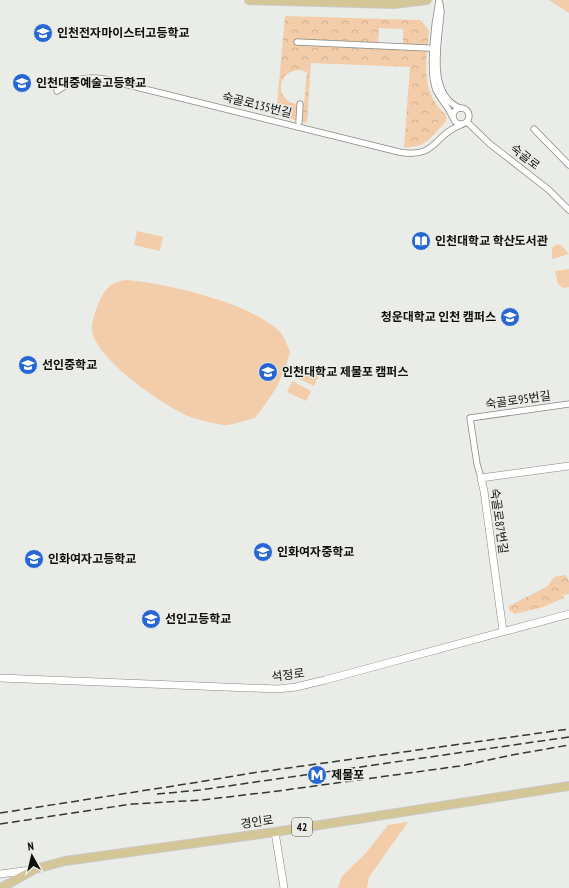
<svg xmlns="http://www.w3.org/2000/svg" width="569" height="888" viewBox="0 0 569 888" font-family="'PT Sans Narrow','Noto Sans KR',sans-serif">
<defs>
<pattern id="forest-crowns" width="20" height="18" patternUnits="userSpaceOnUse"><rect width="20" height="18" fill="#f3cda9"/><path d="M2 6a3 3 0 1 1 6 0M12 15a3 3 0 1 1 6 0" fill="none" stroke="#cfaf90"/></pattern>
</defs>
<rect width="100%" height="100%" fill="#eaece7"/>
<!-- green -->
<g fill="#f3cda9">
<polygon points="549,0 569,0 569,13"/>
<polygon points="137,231 163,237 160,251 134,245"/>
<polygon points="557,244 562,246 569,254 552,259 552,248"/>
<polygon points="569,269 569,287 563,288 558,284 555,271"/>
<path d="M127,280C170,284 246,302 278,330C284,335 287,345 290,352C282,381 273,395 255,418C246,420 234,425 225,425C219,425 196,419 190,417C164,406 95,359 92,330C91,323 97,306 100,300C106,287 113,281 127,280Z"/>
<polygon points="300,366 319,375 314,386 295,377"/>
<polygon points="292,381 311,391 306,401 287,392"/>
<polygon points="408,822 369,877 367,888 338,888 342,876 365,854 388,825"/>
</g>
<!-- forest -->
<g fill="url(#forest-crowns)" fill-rule="evenodd">
<path d="M285,16L420,20L429,30C426,62 420,92 446,115V121C433,135 426,149 404,147L410,67L311,63L307,123L276,115ZM379,28L403,29V44L378,43ZM299,70L307,72L304,103C278,110 271,72 299,70Z"/>
<polygon points="566,575 569,581 569,594 563,595 564,598 543,607 515,614 509,610 509,606 548,586 554,577"/>
</g>
<g fill="none" stroke-linecap="round" stroke-linejoin="round">
<defs>
<g id="street">
<path d="M439,0C435,21 428,70 436,90C440,99 448,106 452,116"/>
<path d="M440,4L441,12C439,41 426,94 460,108"/>
<polyline points="297,42 428,48"/>
<path d="M57,91C75,79 83,76 104,79L399,152C437,159 433,135 461,125"/>
<circle cx="461" cy="116" r="8"/>
<polyline points="299,122 300,104"/>
<polyline points="467,122 490,144 549,190 569,210"/>
<polyline points="534,129 569,165"/>
<polyline points="481,478 477,464 470,418 569,404"/>
</g>
<g id="secondary">
<polyline points="503,631 484,491 481,478 569,466"/>
<polyline points="0,678 278,689 296,687 325,680 569,614"/>
<polyline points="275,832 284,888"/>
<polyline points="0,874 31,870"/>
</g>
<g id="primary">
<polyline points="249,0 394,4 427,0"/>
<polyline points="1,888 35,869 65,861 275,832 569,786"/>
</g>
</defs>
<!-- street casing -->
<use href="#street" stroke="#868882" stroke-width="7"/>
<!-- secondary casing -->
<use href="#secondary" stroke="#868882" stroke-width="8"/>
<!-- primary casing -->
<use href="#primary" stroke="#cacaca" stroke-width="10"/>
<!-- street -->
<use href="#street" stroke="#fff" stroke-width="5.5"/>
<!-- secondary -->
<use href="#secondary" stroke="#fff" stroke-width="7"/>
<!-- primary -->
<use href="#primary" stroke="#d4c696" stroke-width="8"/>
<!-- rail -->
<g stroke="#353633" stroke-width="1.5" stroke-dasharray="8 4" stroke-linecap="butt">
<polyline points="157,794 200,790 569,737"/>
<polyline points="0,813 199,782 252,773 569,729"/>
<polyline points="0,824 132,804 202,800 278,791 460,766 512,755 569,745"/>
</g>
</g>
<!-- icons -->
<defs>
<symbol id="school-disc" viewBox="-11 -11 22 22"><circle r="9.5" fill="#2667d4" stroke="#eaece7"/><path d="M0-5L7-2L0 1L-7-2ZM-4 1L0 2.5L4 1V4Q0 6-4 4Z" fill="#fff"/></symbol>
<symbol id="library-disc" viewBox="-11 -11 22 22"><circle r="9.5" fill="#2667d4" stroke="#eaece7"/><path d="M-6-4Q-3-5.5-.7-3.5V5Q-3 3-6 4ZM6-4Q3-5.5 .7-3.5V5Q3 3 6 4Z" fill="#fff"/></symbol>
<symbol id="university-disc" viewBox="-11 -11 22 22"><circle r="9.5" fill="#2667d4" stroke="#eaece7"/><path d="M0-5L7-2L0 1L-7-2ZM-4 1L0 2.5L4 1V4Q0 6-4 4Z" fill="#fff"/></symbol>
<symbol id="metro-disc" viewBox="-11 -11 22 22"><circle r="9.5" fill="#2667d4" stroke="#eaece7"/><path d="M-5.5 5V-5H-3L0 0L3-5H5.5V5H3V-.5L0 4L-3-.5V5Z" fill="#fff"/></symbol>
</defs>
<g fill-rule="evenodd">
<use href="#school-disc" x="32" y="22" width="22" height="22"/>
<use href="#school-disc" x="11" y="72" width="22" height="22"/>
<use href="#library-disc" x="410" y="230" width="22" height="22"/>
<use href="#university-disc" x="499" y="306" width="22" height="22"/>
<use href="#school-disc" x="17" y="354" width="22" height="22"/>
<use href="#university-disc" x="257" y="361" width="22" height="22"/>
<use href="#school-disc" x="252" y="541" width="22" height="22"/>
<use href="#school-disc" x="23" y="548" width="22" height="22"/>
<use href="#school-disc" x="140" y="608" width="22" height="22"/>
<use href="#metro-disc" x="306" y="764" width="22" height="22"/>
</g>
<g text-anchor="middle" stroke-width="3" stroke-linejoin="round" paint-order="stroke">
<!-- shield labels -->
<rect fill="#eaece7" stroke="#50514e" stroke-width="1" x="292" y="818" width="20" height="18" rx="3"/>
<g font-size="11" font-weight="bold" fill="#0e0f0d">
<text x="302" y="831">42</text>
</g>
<!-- poi labels -->
<g font-size="12" font-weight="bold" fill="#0e0f0d" stroke="#eaece7" text-anchor="start">
<text x="57" y="37">인천전자마이스터고등학교</text>
<text x="36" y="87">인천대중예술고등학교</text>
<text x="435" y="245">인천대학교 학산도서관</text>
<text x="496" y="321" text-anchor="end">청운대학교 인천 캠퍼스</text>
<text x="42" y="369">선인중학교</text>
<text x="282" y="376">인천대학교 제물포 캠퍼스</text>
<text x="277" y="556">인화여자중학교</text>
<text x="48" y="563">인화여자고등학교</text>
<text x="165" y="623">선인고등학교</text>
<text x="331" y="779">제물포</text>
</g>
<!-- street labels -->
<g font-size="12" fill="#0e0f0d" stroke="#eaece7">
<text transform="translate(257 105) rotate(14)" y="4">숙골로135번길</text>
<text transform="translate(525 157) rotate(38)" y="4">숙골로</text>
<text transform="translate(518 400) rotate(-8)" y="4">숙골로95번길</text>
<text transform="translate(499 521) rotate(82)" y="4">숙골로87번길</text>
<text transform="translate(288 675) rotate(-7)" y="4">석정로</text>
<text transform="translate(257 822) rotate(-8)" y="4">경인로</text>
</g>
</g>
<!-- north arrow -->
<g transform="translate(32 856) rotate(352)" stroke="#eaece7" stroke-width="3" paint-order="stroke">
<path d="M0-3L7 15L0 10L-7 15Z" fill="#0e0f0d"/>
<text y="-6" font-size="11" font-weight="bold" text-anchor="middle" fill="#0e0f0d">N</text>
</g>
</svg>
